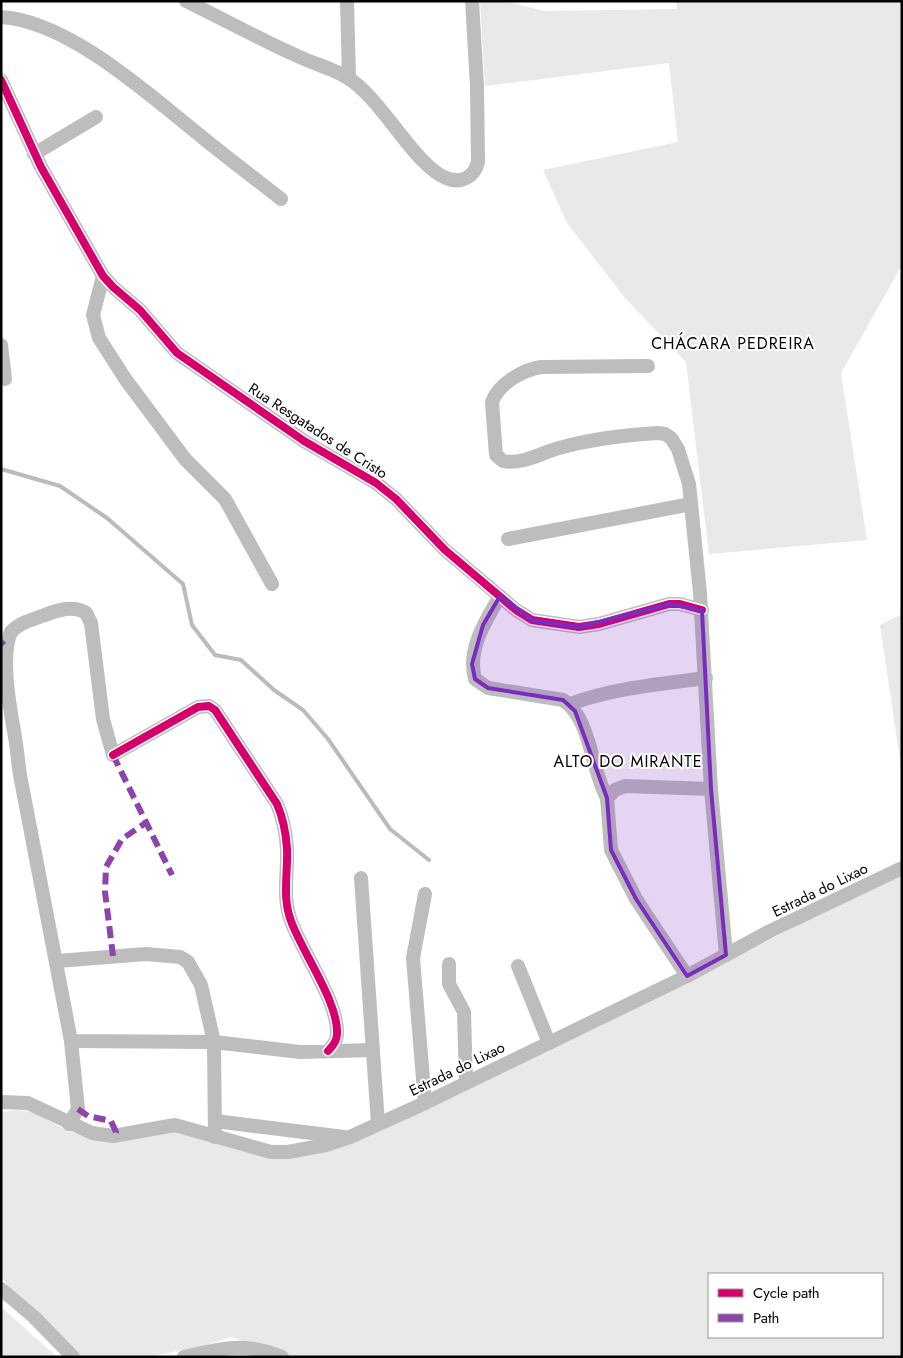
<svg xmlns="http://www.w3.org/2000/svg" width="903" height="1358" viewBox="0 0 903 1358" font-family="Jost,sans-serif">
<rect width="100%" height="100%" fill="#fff"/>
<!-- green -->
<g fill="#e9e9e9" fill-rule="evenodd">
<polygon points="480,1 505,1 544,11 677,9 676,1 902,1 902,265 841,373 867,540 709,554 686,362 625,298 567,223 543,170 678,142 669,63 485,86"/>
<polygon points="902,614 902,773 880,625"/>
<path d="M902,872V1357H292L231,1337L207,1345L149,1357H80L31,1315L4,1280L1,1279V1112L18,1110L32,1112L68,1131L85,1137L172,1131L309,1155L732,959ZM709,1274H882V1337H709Z"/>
<polygon points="1,1307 57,1357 1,1357"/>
</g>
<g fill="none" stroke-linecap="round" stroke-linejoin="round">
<!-- stream -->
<polyline stroke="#bbb" stroke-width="4" points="1,469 60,486 107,518 183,584 192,625 215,655 241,660 274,690 303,710 328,739 390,829 429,860"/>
<!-- minor -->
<g stroke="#bdbdbd" stroke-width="14">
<path d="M186,1C225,20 263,41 302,58C317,65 334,69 348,78C382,99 414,165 446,178C460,184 474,178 478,162L477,86L472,1"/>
<polyline points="347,1 349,78"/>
<path d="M1,17C68,21 147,93 197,133C225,156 253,177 281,199"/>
<polyline points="1,80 41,167 103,276 113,287 140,310 177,353 304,441 376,483 396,499 445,550 516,610 532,620 579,627 599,624 669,604 680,604 702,610"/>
<polyline points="34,154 96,117"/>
<polyline points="103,276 93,315 99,338 126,380 185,459 225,499 272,584"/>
<polyline points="1,345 5,379"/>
<path d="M648,366L541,367C523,370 499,383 492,402L496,455L503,461C522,465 541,453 559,448C591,439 625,435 658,433L665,434L671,438L678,449L689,484L700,593L711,789L726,955"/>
<polyline points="508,539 691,504"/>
<path d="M500,596C485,622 467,649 475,679L488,688L563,700C591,718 591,770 607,798"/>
<path d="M570,704C614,688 660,684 706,678"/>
<polyline points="361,878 378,1124"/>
<polyline points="425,894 413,958 425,1103"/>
<polyline points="57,961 146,954 180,957 188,962 201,985 214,1042 215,1137"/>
<polyline points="449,964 449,984 464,1012 466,1083"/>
<polyline points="518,966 549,1043"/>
<polyline points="687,976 636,899 611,850 607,798 615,790 625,786 711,789"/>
<path d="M328,1051C333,1046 337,1041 337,1034C339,1003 302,952 291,921C282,898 288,873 287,849C286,833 283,818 277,804L215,710L209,706L198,707L113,755L103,719L91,623L86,613C72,604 56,611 42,616C31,620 19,623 11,632C0,657 10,708 15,737C17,749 18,762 20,775L71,1041L214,1042L300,1052L373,1050"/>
<polyline points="1,1102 28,1103 92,1133 113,1136 175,1125 271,1152 288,1152 326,1145 350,1137 425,1103 687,976 770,931 902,868"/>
<polyline points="215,1121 344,1137"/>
<polyline points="69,1124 78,1109 71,1041"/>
<polyline points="1,1289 34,1317 73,1357"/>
<path d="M184,1357C222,1348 245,1342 282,1357"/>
</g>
<!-- quiet -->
<g stroke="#8e44ad" stroke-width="6" stroke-dasharray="12 6" stroke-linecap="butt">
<polyline points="1,642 4,645"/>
<polyline points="113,755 172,875"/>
<polyline points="113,956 105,892 106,867 122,839 147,822"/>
<polyline points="78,1109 88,1116 111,1121 116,1132 113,1136"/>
</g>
<defs>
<g id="cycleway">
<polyline points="1,80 41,167 103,276 113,287 140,310 177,353 304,441 376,483 396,499 445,550 516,610 532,620 579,627 599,624 669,604 680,604 702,610"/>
<path d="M113,755L198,707L209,706L215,710L277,804C283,818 286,833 287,849C288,873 282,898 291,921C302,952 339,1003 337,1034C337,1041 333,1046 328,1051"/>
</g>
</defs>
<!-- cycleway casing -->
<use href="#cycleway" stroke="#fff" stroke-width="11"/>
<!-- cycleway -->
<use href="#cycleway" stroke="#d6006c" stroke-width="8"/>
</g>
<!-- marked area -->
<path fill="#7b2cbf" fill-opacity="0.2" stroke="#7b2cbf" stroke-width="4" stroke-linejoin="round" d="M500,596L532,620L579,627L669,604L702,610L711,789L726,955L687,976L636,899L611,850L607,798L575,711L563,700L488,688L475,679L472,664L483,625Z"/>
<g text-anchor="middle" stroke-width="4" stroke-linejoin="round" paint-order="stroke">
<!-- street labels -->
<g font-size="15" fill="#000" stroke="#fff">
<text transform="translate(318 431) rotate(33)" y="5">Rua Resgatados de Cristo</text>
<text transform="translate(820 890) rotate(-26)" y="5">Estrada do Lixao</text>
<text transform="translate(457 1069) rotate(-26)" y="5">Estrada do Lixao</text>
</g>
<!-- neighbourhood labels -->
<g font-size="16" letter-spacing="1" fill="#000" stroke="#fff">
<text x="733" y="349">CHÁCARA PEDREIRA</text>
<text x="628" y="767">ALTO DO MIRANTE</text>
</g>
</g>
<!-- border -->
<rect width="903" height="1358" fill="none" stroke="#000000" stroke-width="5"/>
<!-- legend -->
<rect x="708" y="1273" width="175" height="65" fill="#ffffff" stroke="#999999"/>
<rect x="718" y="1289" width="25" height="8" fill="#d6006c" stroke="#999999"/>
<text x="753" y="1298" font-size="15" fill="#000000">Cycle path</text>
<rect x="718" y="1314" width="25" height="8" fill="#8e44ad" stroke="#999999"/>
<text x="753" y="1323" font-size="15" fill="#000000">Path</text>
</svg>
